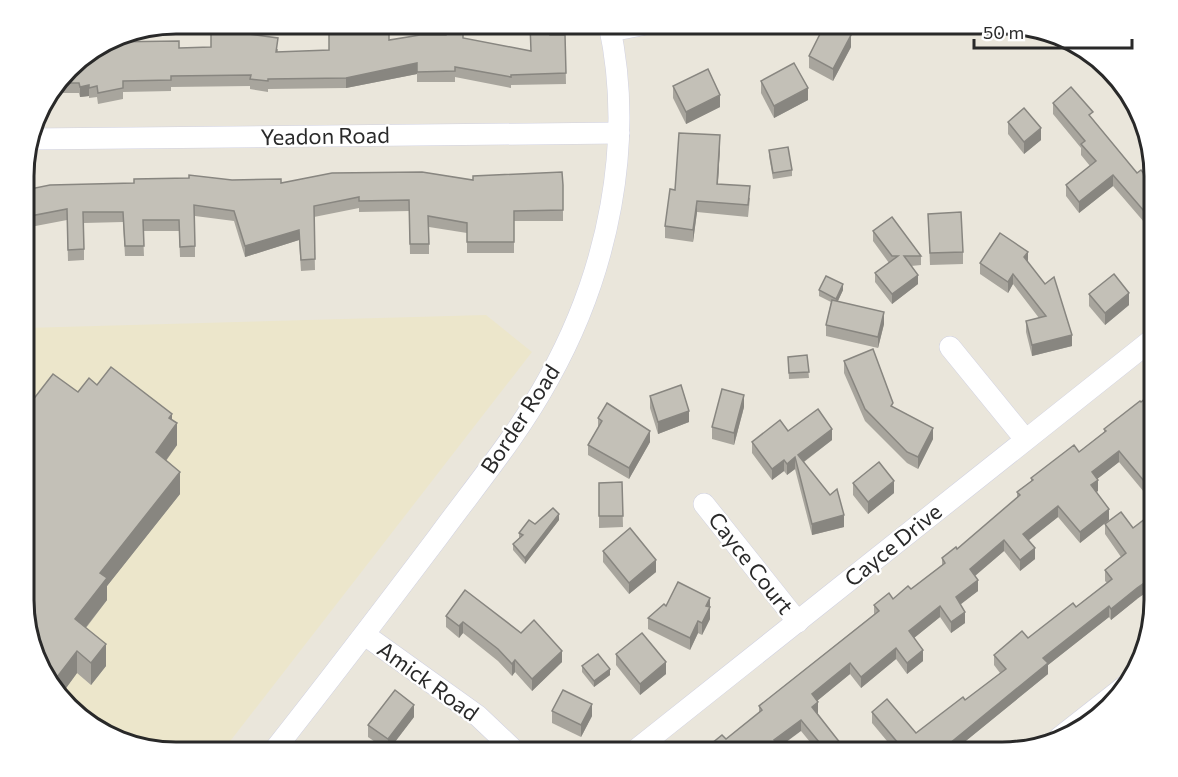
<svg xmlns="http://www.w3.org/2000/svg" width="1178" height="777" viewBox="0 0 1178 777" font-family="Commissioner,sans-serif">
<rect width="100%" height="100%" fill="#eae6db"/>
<!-- education -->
<polygon fill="#ece6cb" points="486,315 532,352 221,753 176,753 91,727 45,677 25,620 25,328"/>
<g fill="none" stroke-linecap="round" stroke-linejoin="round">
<defs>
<g id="minor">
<polyline points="611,31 646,24"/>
<polyline points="30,139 619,133"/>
<polyline points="950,347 1025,439"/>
<polyline points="704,504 798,622"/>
<polyline points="365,635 478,716 517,753"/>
<polyline points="1059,738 1129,683"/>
<path d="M272,753C328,682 383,610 438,537C476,485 518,435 549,378C608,272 635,143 609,24"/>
<polyline points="632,753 1154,338"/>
</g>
</defs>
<!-- minor casing -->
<use href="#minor" stroke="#d0d1e1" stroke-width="22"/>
<!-- minor -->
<use href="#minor" stroke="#fff" stroke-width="21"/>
</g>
<!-- wall -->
<g fill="#a8a59d">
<polygon points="530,24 550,24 550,35 565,35 566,84 511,85 511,88 455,77 455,82 417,82 417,74 346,88 268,89 268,92 250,89 250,86 171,87 171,91 123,92 123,99 98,104 97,97 89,98 89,96 80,97 79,93 52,93 76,62 179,48 278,49 278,52 329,50 389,40 463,38 531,51"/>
<polygon points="851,47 833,81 809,68 809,56"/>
<polygon points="761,81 808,100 774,118 761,93"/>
<polygon points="673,86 720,107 686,124 673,98"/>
<polygon points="1053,103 1093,120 1137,173 1154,186 1154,214 1144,222 1113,186 1079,213 1066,196 1066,185 1090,166 1081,155 1081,148 1053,114"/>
<polygon points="1008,122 1041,140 1024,154 1008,134"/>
<polygon points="720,147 718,184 750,198 748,217 697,212 693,242 665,238 665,226 675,190"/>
<polygon points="769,150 792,170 792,176 773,179 769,156"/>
<polygon points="232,180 281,183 473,180 563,185 563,221 514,221 514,253 467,253 467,233 429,227 429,254 410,254 409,211 359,212 359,208 314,217 315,270 301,271 299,240 245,257 234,221 195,216 195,257 180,257 179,231 143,231 144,256 125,256 123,222 84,223 84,260 68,261 67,220 25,228 25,190 134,183"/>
<polygon points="928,214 963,252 963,264 930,265"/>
<polygon points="873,231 921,256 921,265 911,266 918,284 892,304 875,282 875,273 889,263 873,241"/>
<polygon points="1154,246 1154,265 1151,263 1151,251"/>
<polygon points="1028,262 1072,346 1032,356 1026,332 1026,321 1039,318 1013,284 1008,293 980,274 980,263"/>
<polygon points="819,290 843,290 838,301 884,324 878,348 826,336 826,325 831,302 819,296"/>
<polygon points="1089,294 1129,305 1105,325 1089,306"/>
<polygon points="807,355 809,378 789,379 788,357"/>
<polygon points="844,361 893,407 933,439 918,469 907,463 865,421 844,373"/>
<polygon points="1154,391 1154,453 1150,456 1154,460 1154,504 1119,462 1097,479 1098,491 1096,492 1109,520 1080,543 1058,517 1028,540 1035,559 1020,571 1004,551 975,576 978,591 960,604 965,623 951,633 940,617 914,638 923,661 907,674 896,659 861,688 850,674 817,701 818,713 817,714 848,753 819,753 801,731 759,712 759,706 874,614 874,605 893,599 911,589 942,565 942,558 957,549 1017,498 1017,492 1031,481 1031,478 1079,452 1104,432 1104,429 1141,402"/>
<polygon points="78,392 172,420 177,445 166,461 180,494 107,586 107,600 86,628 106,666 91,685 77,673 61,695"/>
<polygon points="650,396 689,422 658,434 650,408"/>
<polygon points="744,407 734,445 712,439 712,427"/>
<polygon points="598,418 650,442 629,479 588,455 588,445 598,428"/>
<polygon points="788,431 832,440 804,462 844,527 812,535 795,469 787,475 784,471 772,480 752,453 752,442"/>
<polygon points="622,482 623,527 599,528 599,483"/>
<polygon points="853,483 894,493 868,514 853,495"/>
<polygon points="1121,512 1137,599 1111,620 1109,617 1048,665 1048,674 951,753 885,753 892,747 872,723 872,712 916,733 965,700 1000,673 994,665 994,655 1028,638 1076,607 1107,583 1105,581 1105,570 1121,557 1105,534 1105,524"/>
<polygon points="559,520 525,564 513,550 513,544 519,538 519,533"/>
<polygon points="603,551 656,572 629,594 603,562"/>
<polygon points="710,598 710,619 702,635 698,633 690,650 648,629 648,618 666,606"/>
<polygon points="446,616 521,633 562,662 532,691 515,672 512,676 498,661 463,633 459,638 446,627"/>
<polygon points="616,654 666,674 640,695 616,665"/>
<polygon points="582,666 610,675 594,687 582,672"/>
<polygon points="552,711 592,716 581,737 552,723"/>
<polygon points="414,717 388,751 368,737 368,725"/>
</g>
<!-- shaded-wall -->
<g fill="#888680">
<polygon points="851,35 851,47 833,81 833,69"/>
<polygon points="417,63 417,74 346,88 346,78"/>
<polygon points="89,85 89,96 80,97 80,87"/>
<polygon points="808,88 808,100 774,118 774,106"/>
<polygon points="720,95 720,107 686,124 686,112"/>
<polygon points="1041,128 1041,140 1024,154 1024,142"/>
<polygon points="720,135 720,147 717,196 717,184"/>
<polygon points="1113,175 1113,186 1079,213 1079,202"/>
<polygon points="697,201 697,212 693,242 693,230"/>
<polygon points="1154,203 1154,214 1144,222 1144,211"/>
<polygon points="299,230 299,240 245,257 245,246"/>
<polygon points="1028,252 1028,263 1024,257"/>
<polygon points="1013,274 1013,284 1008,293 1008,282"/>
<polygon points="918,275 918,284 892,304 892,294"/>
<polygon points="843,284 843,290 836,305 836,299"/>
<polygon points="1129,293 1129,305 1105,325 1105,313"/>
<polygon points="884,312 884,324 878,348 878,337"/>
<polygon points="1072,335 1072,346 1032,356 1032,345"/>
<polygon points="744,395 744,407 734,445 734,433"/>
<polygon points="689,411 689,422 658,434 658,422"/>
<polygon points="172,414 172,430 177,423 177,445 156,474 156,452 169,418"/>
<polygon points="933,428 933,439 918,469 918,457"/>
<polygon points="832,429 832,440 798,466 798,455"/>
<polygon points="650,431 650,442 629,479 629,468"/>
<polygon points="1154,442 1154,453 1145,460 1145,449"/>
<polygon points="1119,451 1119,462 1092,483 1092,472"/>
<polygon points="795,457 795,469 787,475 787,464"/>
<polygon points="784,460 784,471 772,480 772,469"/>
<polygon points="180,472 180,494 107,586 107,600 75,641 75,619 100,573"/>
<polygon points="1098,480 1098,491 1091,496 1091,485"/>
<polygon points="894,481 894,493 868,514 868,502"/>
<polygon points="1058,506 1058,517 1023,545 1023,534"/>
<polygon points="1109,509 1109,520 1080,543 1080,532"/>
<polygon points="559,514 559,520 525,564 525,558"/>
<polygon points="844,515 844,527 812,535 812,524"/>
<polygon points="1004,540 1004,551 970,580 970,569"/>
<polygon points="1035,548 1035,559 1020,571 1020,560"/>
<polygon points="656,560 656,572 629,594 629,583"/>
<polygon points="1154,576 1154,587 1137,599 1111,620 1111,609 1137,588"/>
<polygon points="978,580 978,591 956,608 956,597"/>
<polygon points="710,598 710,619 702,635 702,623 706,606"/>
<polygon points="940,606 940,617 909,642 909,631"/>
<polygon points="1109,606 1109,617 1048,665 1048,674 951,753 944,753 944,748 1043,658"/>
<polygon points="965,612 965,623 951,633 951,622"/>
<polygon points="698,621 698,633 690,650 690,638"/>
<polygon points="463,622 463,633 459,638 459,626"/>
<polygon points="106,644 106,666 91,685 91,663"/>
<polygon points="896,648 896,659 861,688 861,677"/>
<polygon points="923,650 923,661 907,674 907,663"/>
<polygon points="77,651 77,673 61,695 51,685"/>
<polygon points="562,651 562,662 532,691 532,679"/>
<polygon points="515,660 515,672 512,676 512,664"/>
<polygon points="666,662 666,674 640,695 640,684"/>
<polygon points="850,663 850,674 812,705 812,694"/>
<polygon points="610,669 610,675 594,687 594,681"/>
<polygon points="818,702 818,713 812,718 812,707"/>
<polygon points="592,704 592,716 581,737 581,725"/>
<polygon points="414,705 414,717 388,751 388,739"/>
<polygon points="801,720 801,731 774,751 774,740"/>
<polygon points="941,745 941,753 931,753"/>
</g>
<!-- building -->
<g fill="#c3c0b7" stroke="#888680" stroke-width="1.5">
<polygon points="329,24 389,24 389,40 420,35 446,35 447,24 463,24 463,38 531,51 530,24 550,24 550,35 565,35 566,73 511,75 511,77 455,67 455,71 417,72 417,63 346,78 268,79 268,81 250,79 251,75 171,76 171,80 123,81 123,88 98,93 97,86 89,88 89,85 80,87 79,83 60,83 76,62 83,57 106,53 106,43 107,42 179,41 179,48 211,47 211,29 278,38 276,52 329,50"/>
<polygon points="825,24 830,24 851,35 833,69 809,56"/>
<polygon points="794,63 808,88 774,106 761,81"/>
<polygon points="708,69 720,95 686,112 673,86"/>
<polygon points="1071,87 1093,112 1089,115 1137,173 1141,170 1154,186 1154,203 1144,211 1113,175 1079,202 1066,185 1096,161 1081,144 1085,141 1053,103"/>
<polygon points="1024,108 1041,128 1024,142 1008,122"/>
<polygon points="679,133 720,135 717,184 750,186 748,205 697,201 693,230 665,226 670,189 675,190"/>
<polygon points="788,147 792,170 773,173 769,150"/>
<polygon points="422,172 473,180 473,176 562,172 563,185 563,210 514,211 514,242 467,242 467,223 428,216 429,244 410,244 409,200 359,201 359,197 314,206 315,259 301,260 299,230 245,246 234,211 194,205 195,246 180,247 179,220 143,220 144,246 125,246 123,212 83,212 84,249 68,250 67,209 25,217 25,190 50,185 134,183 134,179 189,178 189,175 232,180 281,179 281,183 332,173"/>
<polygon points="961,212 963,252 930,253 928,214"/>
<polygon points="892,217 921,256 904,256 918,275 892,294 875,273 898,256 892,256 873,231"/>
<polygon points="1000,233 1028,252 1024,257 1045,284 1054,277 1072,335 1032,345 1026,321 1046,316 1013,274 1008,282 980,263"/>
<polygon points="1114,274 1129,293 1105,313 1089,294"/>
<polygon points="826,276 843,284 836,299 819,290"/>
<polygon points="832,300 884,312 878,337 826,325"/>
<polygon points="873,349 893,403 891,406 933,428 918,457 907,452 865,409 844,361"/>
<polygon points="807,355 809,372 789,373 788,357"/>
<polygon points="111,367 172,414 169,418 177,423 156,452 180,472 100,573 107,578 75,619 106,644 91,663 77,651 51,685 45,677 25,620 25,410 53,374 78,392 89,378 97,385"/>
<polygon points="681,385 689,411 658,422 650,396"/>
<polygon points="722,389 744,395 734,433 712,427"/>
<polygon points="1154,391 1154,442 1145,449 1154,460 1154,493 1119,451 1092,472 1098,480 1091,485 1109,509 1080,532 1058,506 1023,534 1035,548 1020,560 1004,540 970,569 978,580 956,597 965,612 951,622 940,606 909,631 923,650 907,663 896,648 861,677 850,663 812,694 818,702 812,707 848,753 828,753 801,720 774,740 784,753 700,753 722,735 726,739 762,710 759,706 879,611 874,605 889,593 893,599 908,586 911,589 945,563 942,558 956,547 957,549 1020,495 1017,492 1033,480 1031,478 1074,445 1079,452 1106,431 1104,429 1140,401 1141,402"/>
<polygon points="607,403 650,431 629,468 588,445 602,421 598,418"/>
<polygon points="818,409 832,429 798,455 830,495 837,489 844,515 812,524 795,457 787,464 784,460 772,469 752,442 780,420 788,431"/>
<polygon points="879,462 894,481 868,502 853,483"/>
<polygon points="622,482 623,516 599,516 599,483"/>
<polygon points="553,508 559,514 525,558 513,544 523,535 519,533 529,520 535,524"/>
<polygon points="1121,512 1133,528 1154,512 1154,576 1137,588 1111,609 1109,606 1043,658 1048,663 944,748 941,745 931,753 885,753 898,743 872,712 887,699 916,733 963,697 965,700 1006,669 994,655 1022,631 1028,638 1073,603 1076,607 1112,579 1105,570 1126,553 1105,524"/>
<polygon points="630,528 656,560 629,583 603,551"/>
<polygon points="678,582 710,598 706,606 710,607 702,623 698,621 690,638 648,618 664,604 666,606"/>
<polygon points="465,590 521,633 534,620 562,651 532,679 515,660 512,664 498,649 463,622 459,626 446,616"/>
<polygon points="642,633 666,662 640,684 616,654"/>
<polygon points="598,654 610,669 594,681 582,666"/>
<polygon points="395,690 414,705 388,739 368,725"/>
<polygon points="563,690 592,704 581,725 552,711"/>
<polygon points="451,745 457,753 442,753"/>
<polygon points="330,746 339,753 325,753"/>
</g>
<g text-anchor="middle" stroke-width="4.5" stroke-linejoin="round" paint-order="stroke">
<!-- street labels -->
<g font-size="22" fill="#292929" stroke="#fff">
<text transform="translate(325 136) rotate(-1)" y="8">Yeadon Road</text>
<text transform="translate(520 419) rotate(-57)" y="8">Border Road</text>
<text transform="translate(893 545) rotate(-39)" y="8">Cayce Drive</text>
<text transform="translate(751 563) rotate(52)" y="8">Cayce Court</text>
<text transform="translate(428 681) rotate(36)" y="8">Amick Road</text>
</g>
</g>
<!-- crop -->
<path d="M0 0H1178V777H0ZM176 34H1002A142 142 0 0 1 1144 176V600A142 142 0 0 1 1002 742H176A142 142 0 0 1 34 600V176A142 142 0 0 1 176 34Z" fill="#fff" fill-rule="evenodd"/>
<path fill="none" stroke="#292929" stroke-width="3" d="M176 34H1002A142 142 0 0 1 1144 176V600A142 142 0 0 1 1002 742H176A142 142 0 0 1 34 600V176A142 142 0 0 1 176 34Z"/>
<!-- scale -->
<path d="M974 39v9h158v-9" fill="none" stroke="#292929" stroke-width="3"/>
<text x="983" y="39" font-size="18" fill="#292929" stroke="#ffffff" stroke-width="4.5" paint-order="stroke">50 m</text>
</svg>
